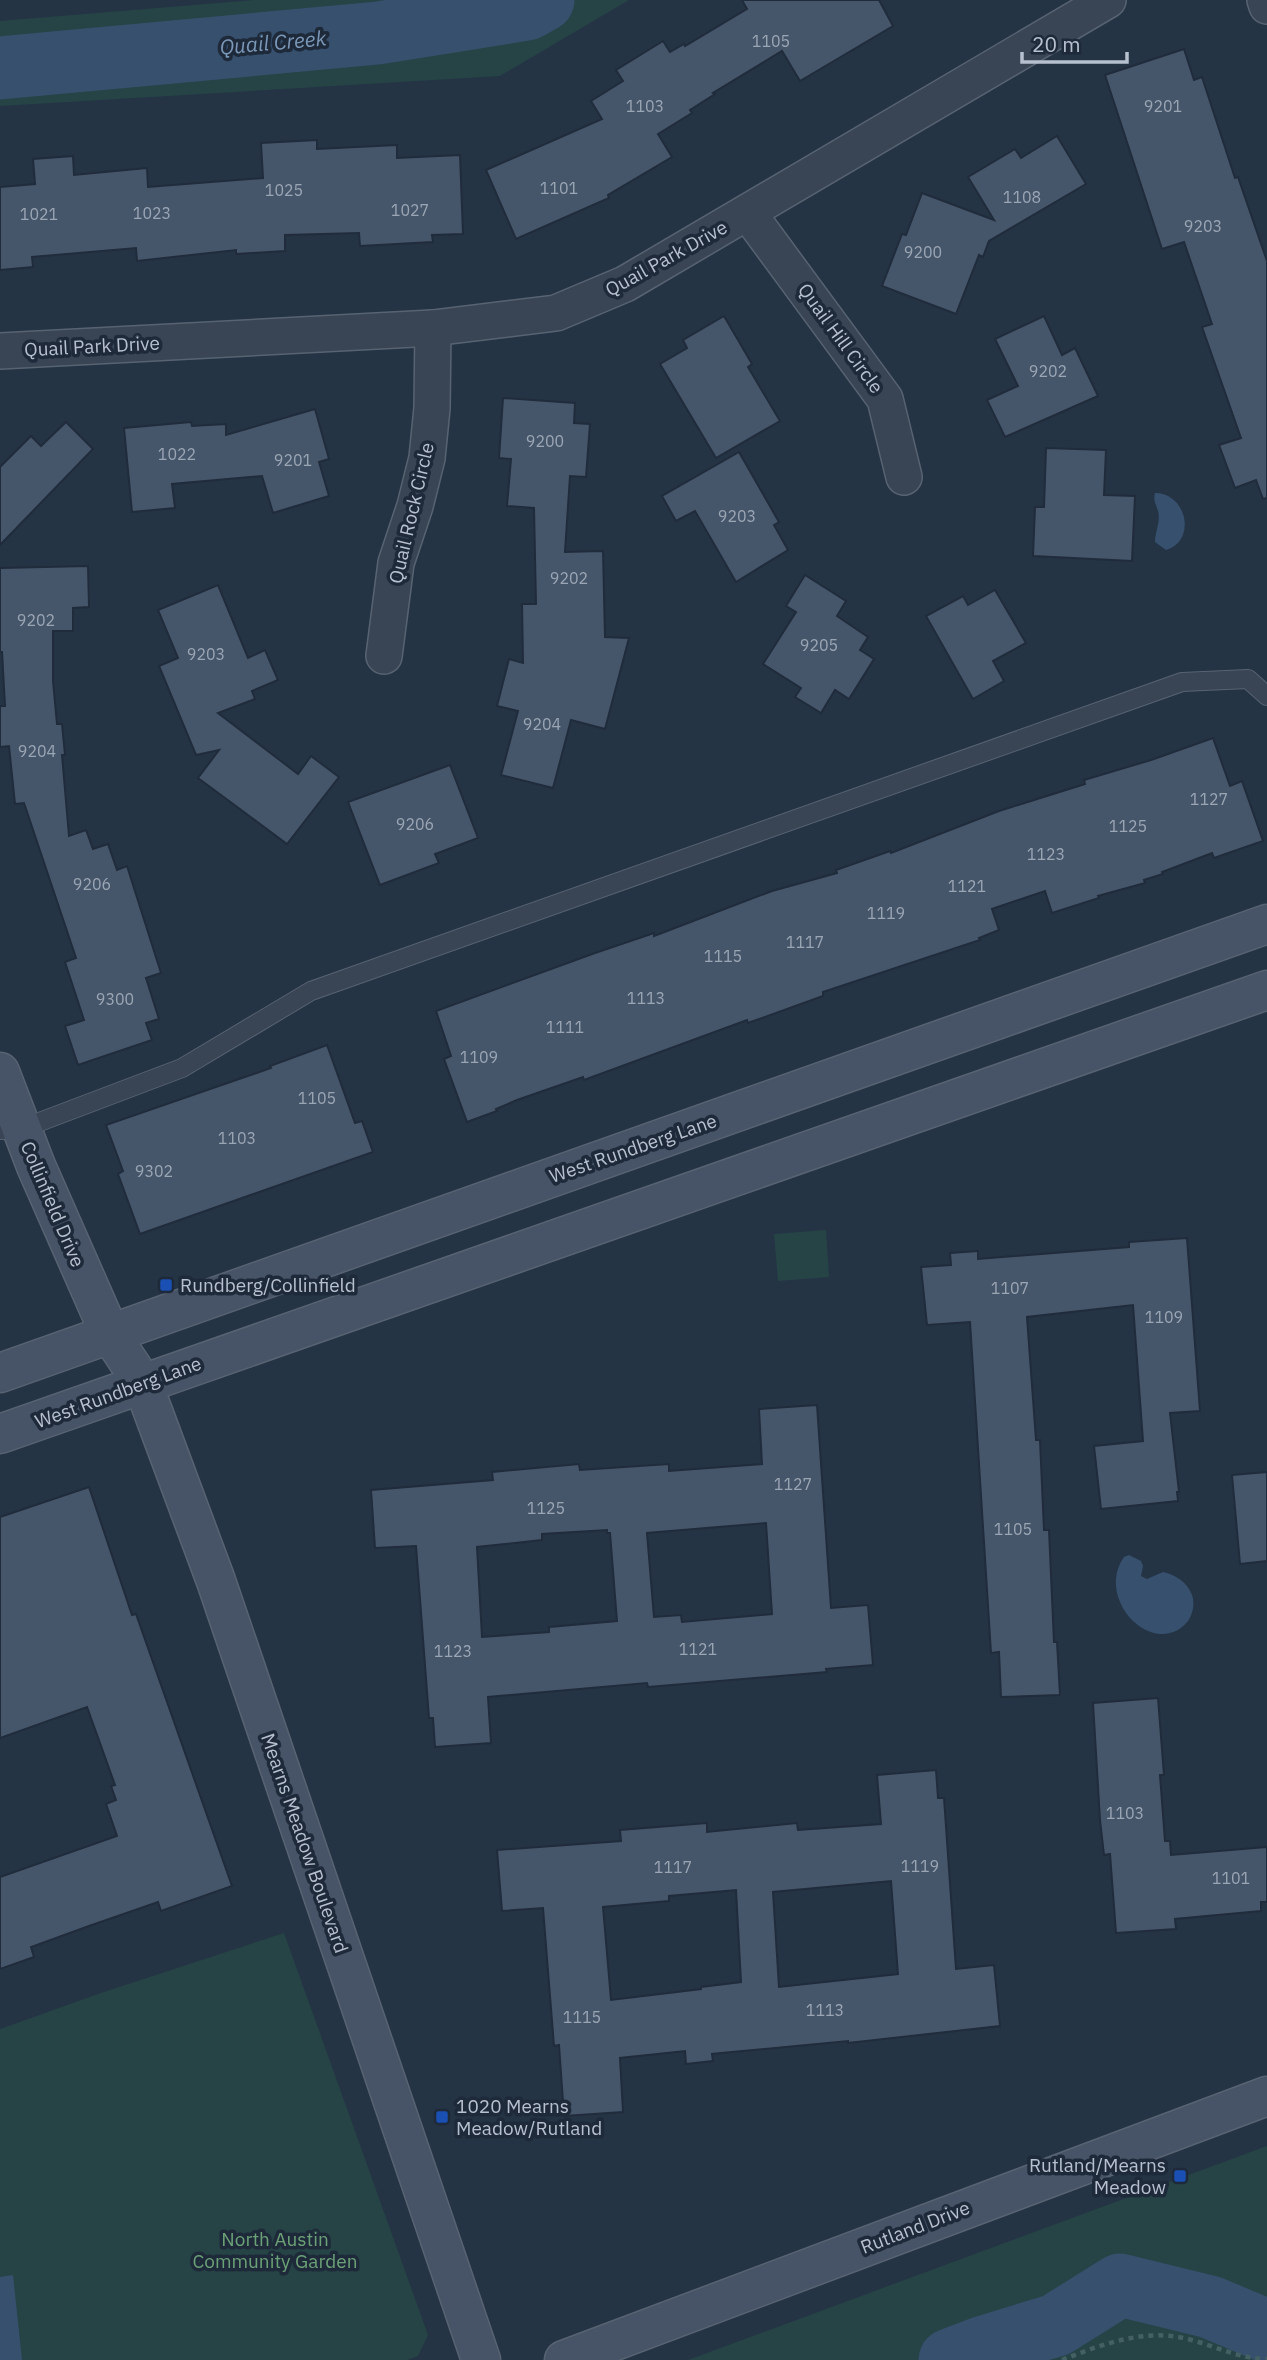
<svg xmlns="http://www.w3.org/2000/svg" width="1267" height="2360" viewBox="0 0 1267 2360" font-family="'IBM Plex Sans',sans-serif">
<rect width="100%" height="100%" fill="#243445"/>
<!-- green -->
<g fill="#264446">
<polygon points="254,0 629,0 500,76 0,106 0,21"/>
<polygon points="826,1230 829,1277 778,1281 774,1234"/>
<polygon points="284,1933 428,2335 418,2356 407,2360 0,2360 0,2029 104,1992"/>
<polygon points="1267,2146 1267,2360 688,2360"/>
</g>
<!-- water -->
<g fill="#36506e">
<path d="M1155,493C1187,493 1197,541 1166,550L1155,542C1155,532 1161,521 1158,511C1156,503 1153,502 1155,493Z"/>
<path d="M1129,1555L1141,1561L1143,1566L1141,1576L1147,1579L1163,1572C1176,1575 1187,1582 1192,1595C1195,1603 1193,1614 1188,1621C1155,1661 1094,1600 1124,1557Z"/>
<polygon points="13,2275 22,2360 0,2360 0,2277"/>
</g>
<g fill="none" stroke-linecap="round" stroke-linejoin="round">
<!-- river -->
<g stroke="#36506e" stroke-width="63">
<polyline points="0,68 378,33 527,9 543,0"/>
<polyline points="950,2360 984,2347 1056,2325 1120,2285 1210,2307 1267,2331"/>
</g>
</g>
<!-- building -->
<g fill="#46566a" stroke="#202c3c" stroke-width="2" fill-rule="evenodd">
<polygon points="742,0 879,0 893,26 800,81 782,51 713,93 715,94 690,110 692,113 658,134 672,157 608,195 609,198 516,239 486,170 602,119 591,101 623,81 616,70 663,41 670,52 684,44 685,46 747,9"/>
<polygon points="1184,49 1194,80 1202,77 1235,178 1238,177 1267,261 1267,498 1263,499 1256,480 1235,488 1219,445 1241,438 1202,327 1212,324 1184,242 1162,249 1105,75"/>
<polygon points="1057,136 1086,184 989,241 983,257 979,255 956,314 882,286 902,234 906,235 922,193 994,220 968,177 1015,149 1021,158"/>
<polygon points="317,140 317,149 397,145 397,158 460,155 463,234 432,235 433,242 360,246 359,233 285,235 285,251 236,254 236,250 137,261 136,248 32,257 33,267 0,270 0,187 35,184 33,159 73,156 74,175 147,168 148,187 263,178 261,143"/>
<polygon points="724,316 752,364 748,367 780,421 716,458 660,364 687,348 683,340"/>
<polygon points="1044,316 1062,355 1075,348 1098,396 1005,437 987,400 1018,386 995,339"/>
<polygon points="503,398 575,403 574,423 590,424 586,477 570,476 565,552 603,551 605,637 629,638 605,729 571,720 553,788 501,775 518,711 497,706 509,659 523,663 522,604 536,604 534,508 507,506 511,459 499,458"/>
<polygon points="315,409 329,459 319,462 329,496 273,513 262,476 172,484 175,508 132,512 124,428 191,422 192,426 226,424 226,435"/>
<polygon points="66,422 93,449 0,545 0,467 31,436 41,446"/>
<polygon points="1046,448 1106,450 1104,495 1135,496 1132,561 1033,556 1035,507 1044,507"/>
<polygon points="739,452 779,522 774,525 788,550 736,582 695,511 676,521 662,496"/>
<polygon points="88,566 89,607 73,608 73,631 53,631 53,681 57,724 62,724 65,755 62,755 69,836 86,830 93,849 108,844 117,870 127,866 161,973 146,978 159,1019 146,1023 152,1040 78,1065 65,1026 84,1020 65,962 76,958 24,803 15,804 9,746 0,747 0,706 5,706 2,652 0,652 0,568"/>
<polygon points="805,575 846,601 837,616 868,637 860,650 874,659 849,699 835,690 821,713 795,697 801,688 763,664 796,612 786,606"/>
<polygon points="218,585 248,658 265,650 278,680 252,691 255,699 218,713 298,774 311,756 339,777 287,844 198,778 219,750 196,755 159,666 178,658 158,610"/>
<polygon points="995,590 1026,643 993,661 1004,681 973,699 926,616 963,596 968,605"/>
<polygon points="1213,738 1230,786 1242,781 1263,841 1214,858 1212,853 1162,872 1163,874 1144,880 1145,883 1098,896 1099,898 1052,913 1045,891 992,909 999,930 979,938 980,940 823,992 823,996 748,1023 747,1020 584,1080 583,1077 517,1100 496,1109 497,1111 467,1122 444,1059 451,1056 436,1011 595,953 654,933 654,936 772,891 837,873 836,870 890,851 891,853 999,811 1085,784 1084,780 1151,760"/>
<polygon points="450,765 478,838 435,854 439,863 380,885 348,802"/>
<polygon points="327,1045 355,1123 362,1121 373,1152 140,1234 118,1174 123,1171 106,1125 271,1068 270,1066"/>
<polygon points="1187,1238 1200,1411 1170,1413 1179,1492 1177,1492 1178,1501 1101,1509 1094,1446 1143,1441 1133,1305 1027,1317 1036,1440 1040,1440 1044,1530 1049,1530 1054,1642 1057,1642 1060,1695 1001,1697 999,1652 991,1653 970,1322 927,1325 921,1267 951,1265 950,1253 978,1251 978,1259 1129,1247 1129,1242"/>
<path d="M817,1405L831,1608L868,1605L873,1665L826,1669L827,1672L648,1687L647,1683L488,1697L491,1743L435,1747L433,1718H429L416,1546L375,1548L371,1490L493,1480L492,1472L579,1464L580,1470L669,1464V1471L762,1464L759,1409ZM766,1523L772,1614L682,1622L681,1615L654,1617L647,1533ZM607,1530V1533H610L617,1621L549,1627V1632L482,1637L477,1547L542,1540V1534Z"/>
<polygon points="1267,1472 1267,1561 1240,1564 1232,1475"/>
<polygon points="89,1487 132,1615 136,1614 232,1886 161,1911 158,1902 89,1926 31,1947 34,1957 0,1969 0,1877 117,1836 106,1804 116,1800 111,1786 115,1785 87,1707 0,1738 0,1517"/>
<polygon points="1158,1698 1164,1775 1160,1775 1165,1841 1170,1841 1171,1855 1267,1847 1267,1902 1261,1902 1261,1911 1175,1919 1176,1929 1116,1933 1110,1854 1104,1855 1100,1820 1093,1703"/>
<path d="M936,1770L938,1798H944L956,1969L994,1965L1000,2026L848,2043V2041L712,2054L713,2061L686,2064L685,2051L620,2058L623,2112L564,2116L559,2045L554,2046L543,1908L502,1911L497,1850L621,1841L620,1830L707,1823V1832L797,1823L798,1830L881,1824L877,1775ZM891,1881L898,1974L779,1987L773,1892ZM736,1890L741,1982L701,1987V1989L611,2000L603,1907L669,1901V1896Z"/>
</g>
<g fill="none" stroke-linecap="round" stroke-linejoin="round">
<defs>
<polyline id="lane" points="0,1130 21,1129 182,1068 311,991 1182,682 1248,679 1267,696"/>
<g id="street">
<polyline points="1265,0 1267,6"/>
<polyline points="748,213 885,399 904,477"/>
<polyline points="0,351 433,328 556,313 625,284 1108,0"/>
<polyline points="384,656 396,563 415,506 427,458 432,408 433,328"/>
</g>
<g id="secondary">
<polyline points="0,1072 36,1166 110,1334 142,1382 216,1581 481,2360"/>
<polyline points="0,1373 1267,924"/>
<polyline points="0,1434 1267,990"/>
<polyline points="564,2360 1267,2096"/>
</g>
</defs>
<!-- lane casing -->
<use href="#lane" stroke="#586372" stroke-width="20"/>
<!-- street casing -->
<use href="#street" stroke="#586372" stroke-width="38"/>
<!-- secondary casing -->
<use href="#secondary" stroke="#586372" stroke-width="41"/>
<!-- path -->
<path stroke="#456062" stroke-width="4.5" stroke-dasharray="5 5" stroke-linecap="butt" d="M1062,2360C1102,2344 1146,2328 1188,2339C1215,2346 1240,2359 1267,2359"/>
<!-- lane -->
<use href="#lane" stroke="#394554" stroke-width="18"/>
<!-- street -->
<use href="#street" stroke="#394554" stroke-width="35"/>
<!-- secondary -->
<use href="#secondary" stroke="#475468" stroke-width="38"/>
</g>
<!-- markers -->
<g fill="#1a4fb4" stroke="#1e2a3a" stroke-width="2.5">
<rect x="159" y="1278" width="14" height="14" rx="3.5"/>
<rect x="435" y="2110" width="14" height="14" rx="3.5"/>
<rect x="1173" y="2169" width="14" height="14" rx="3.5"/>
</g>
<g text-anchor="middle" stroke-width="7" stroke-linejoin="round" paint-order="stroke">
<!-- number labels -->
<g font-size="16" fill="#9ba6b5">
<text x="771" y="47">1105</text>
<text x="645" y="112">1103</text>
<text x="1163" y="112">9201</text>
<text x="559" y="194">1101</text>
<text x="284" y="196">1025</text>
<text x="1022" y="203">1108</text>
<text x="410" y="216">1027</text>
<text x="152" y="219">1023</text>
<text x="39" y="220">1021</text>
<text x="1203" y="232">9203</text>
<text x="923" y="258">9200</text>
<text x="1048" y="377">9202</text>
<text x="545" y="447">9200</text>
<text x="177" y="460">1022</text>
<text x="293" y="466">9201</text>
<text x="737" y="522">9203</text>
<text x="569" y="584">9202</text>
<text x="36" y="626">9202</text>
<text x="819" y="651">9205</text>
<text x="206" y="660">9203</text>
<text x="542" y="730">9204</text>
<text x="37" y="757">9204</text>
<text x="1209" y="805">1127</text>
<text x="415" y="830">9206</text>
<text x="1128" y="832">1125</text>
<text x="1046" y="860">1123</text>
<text x="92" y="890">9206</text>
<text x="967" y="892">1121</text>
<text x="886" y="919">1119</text>
<text x="805" y="948">1117</text>
<text x="723" y="962">1115</text>
<text x="646" y="1004">1113</text>
<text x="115" y="1005">9300</text>
<text x="565" y="1033">1111</text>
<text x="479" y="1063">1109</text>
<text x="317" y="1104">1105</text>
<text x="237" y="1144">1103</text>
<text x="154" y="1177">9302</text>
<text x="1010" y="1294">1107</text>
<text x="1164" y="1323">1109</text>
<text x="793" y="1490">1127</text>
<text x="546" y="1514">1125</text>
<text x="1013" y="1535">1105</text>
<text x="698" y="1655">1121</text>
<text x="453" y="1657">1123</text>
<text x="1125" y="1819">1103</text>
<text x="920" y="1872">1119</text>
<text x="673" y="1873">1117</text>
<text x="1231" y="1884">1101</text>
<text x="825" y="2016">1113</text>
<text x="582" y="2023">1115</text>
</g>
<!-- street labels -->
<g font-size="19" fill="#b7c0ce" stroke="#1e2a3a">
<text transform="translate(666 258) rotate(-29)" y="7">Quail Park Drive</text>
<text transform="translate(841 338) rotate(54)" y="7">Quail Hill Circle</text>
<text transform="translate(92 346) rotate(-3)" y="7">Quail Park Drive</text>
<text transform="translate(411 513) rotate(-77)" y="7">Quail Rock Circle</text>
<text transform="translate(633 1148) rotate(-19)" y="7">West Rundberg Lane</text>
<text transform="translate(53 1204) rotate(67)" y="7">Collinfield Drive</text>
<text transform="translate(118 1392) rotate(-20)" y="7">West Rundberg Lane</text>
<text transform="translate(305 1843) rotate(71)" y="7">Mearns Meadow Boulevard</text>
<text transform="translate(915 2227) rotate(-21)" y="7">Rutland Drive</text>
</g>
<!-- poi labels -->
<g font-size="19" fill="#b7c0ce" stroke="#1e2a3a" text-anchor="start">
<text x="180" y="1292">Rundberg/Collinfield</text>
<text x="456" y="2113">1020 Mearns<tspan x="456" dy="22">Meadow/Rutland</tspan></text>
<text x="1166" y="2172" text-anchor="end">Rutland/Mearns<tspan x="1166" dy="22">Meadow</tspan></text>
</g>
<!-- park labels -->
<g font-size="19" fill="#6ba176" stroke="#1e2a3a">
<text x="275" y="2246">North Austin<tspan x="275" dy="22">Community Garden</tspan></text>
</g>
<!-- water labels -->
<g font-size="21" font-style="italic" fill="#7c98b8" stroke="#1e2a3a">
<text transform="translate(273 43) rotate(-5)" y="7">Quail Creek</text>
</g>
</g>
<!-- scale -->
<path d="M1022 52v10h105v-10" fill="none" stroke="#b7c0ce" stroke-width="3.5"/>
<text x="1032" y="52" font-size="21" fill="#b7c0ce" stroke="#1e2a3a" stroke-width="5" paint-order="stroke">20 m</text>
</svg>
